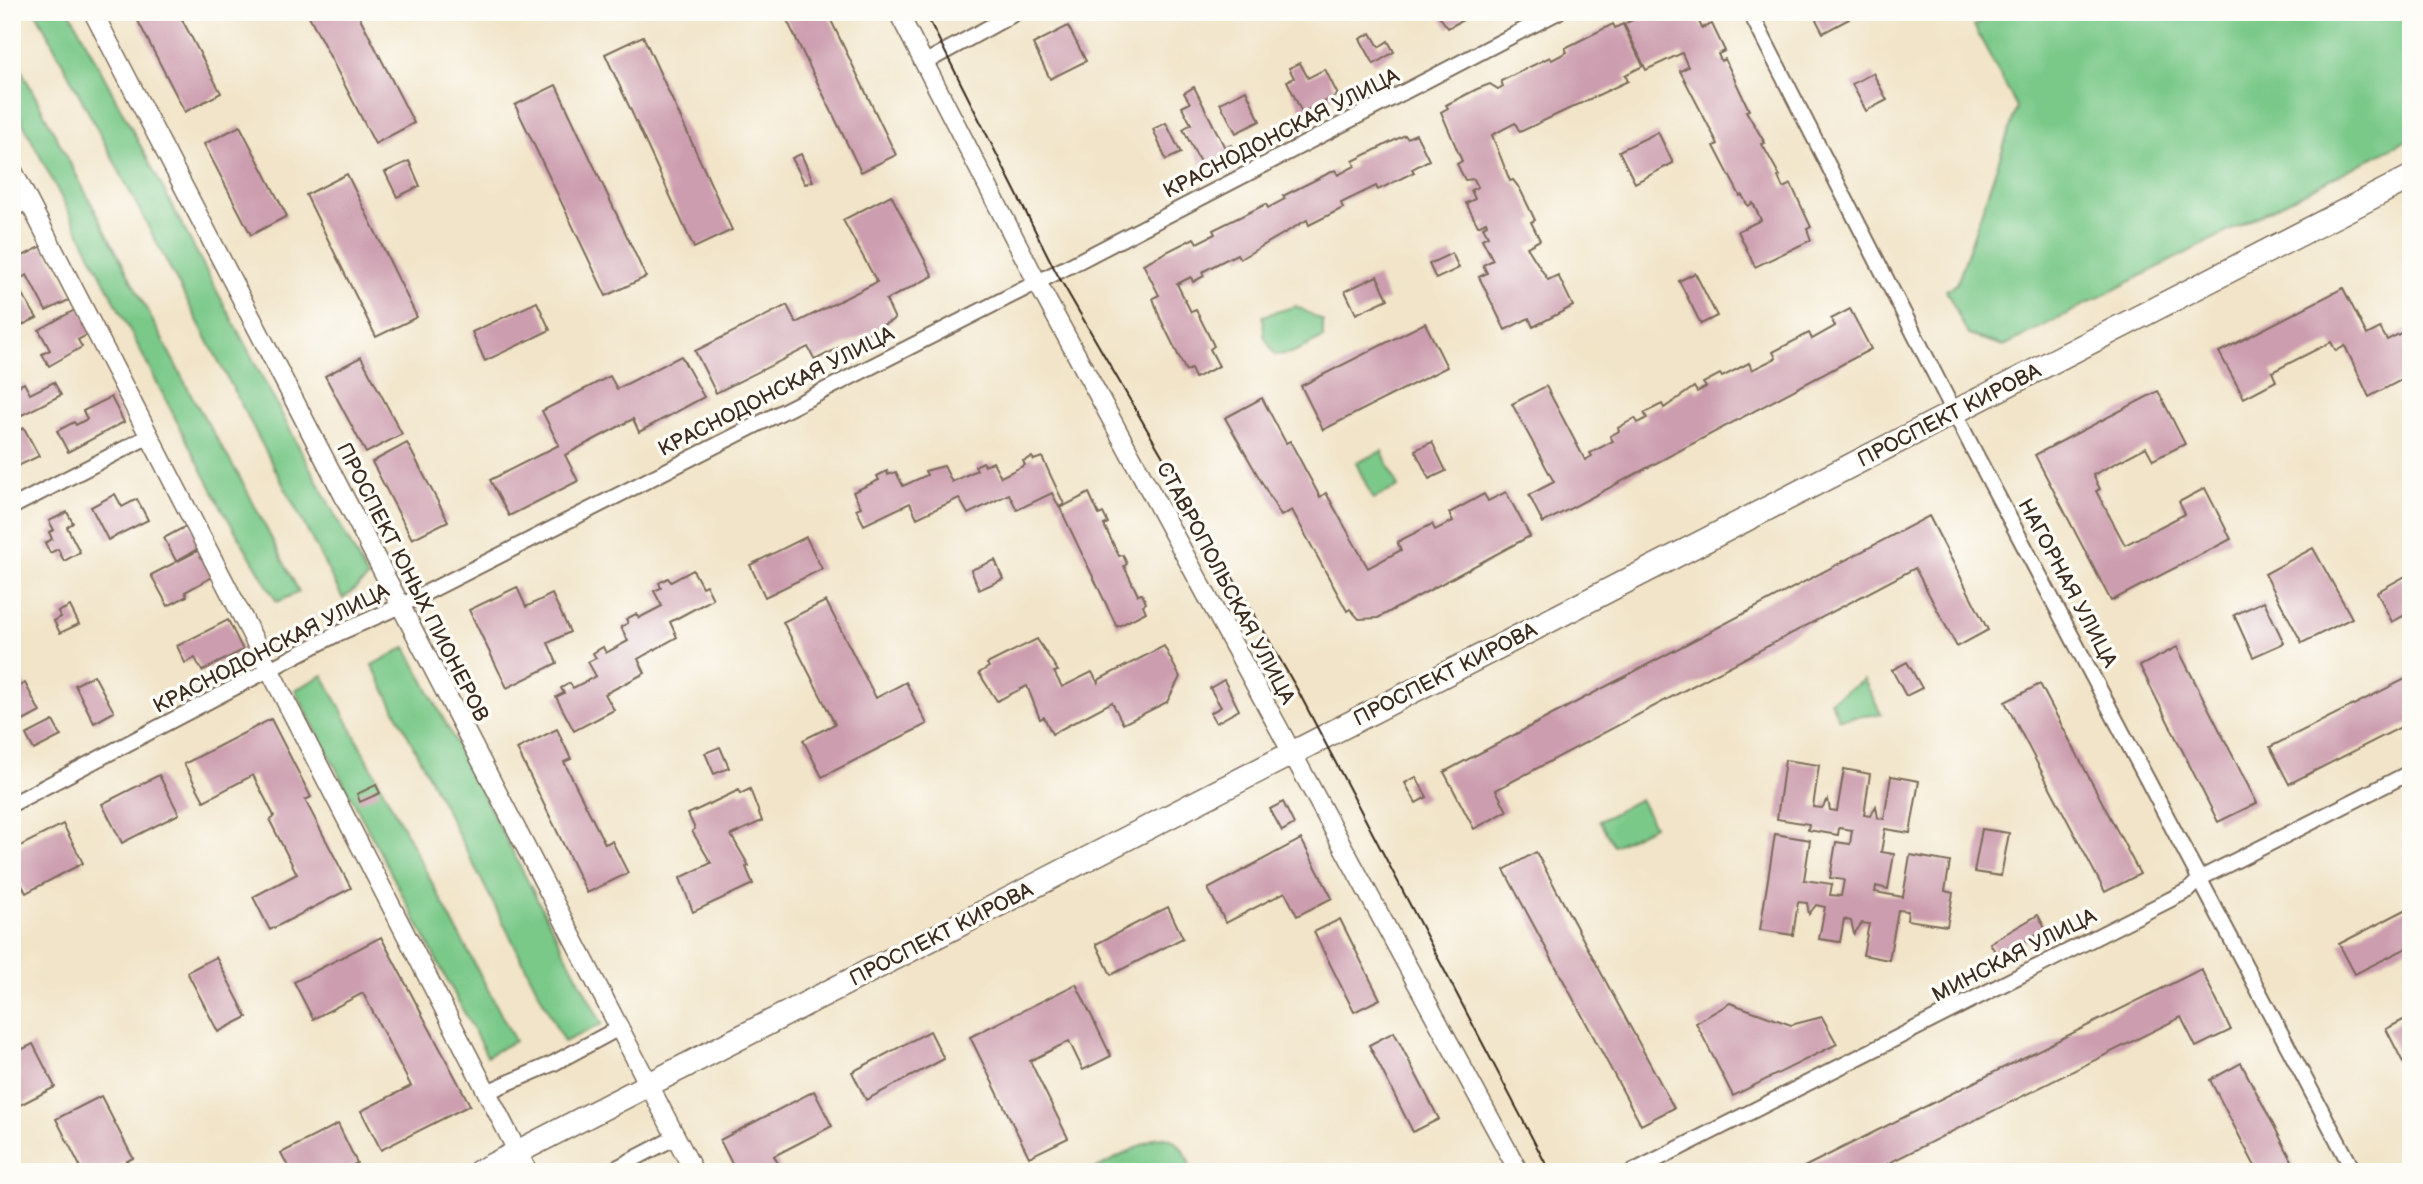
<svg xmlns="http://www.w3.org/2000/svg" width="2423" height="1184" viewBox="0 0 2423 1184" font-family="'Balsamiq Sans',sans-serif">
<rect width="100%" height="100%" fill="#fdfcf7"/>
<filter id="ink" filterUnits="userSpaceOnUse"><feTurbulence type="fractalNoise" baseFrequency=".0143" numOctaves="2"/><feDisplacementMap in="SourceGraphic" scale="14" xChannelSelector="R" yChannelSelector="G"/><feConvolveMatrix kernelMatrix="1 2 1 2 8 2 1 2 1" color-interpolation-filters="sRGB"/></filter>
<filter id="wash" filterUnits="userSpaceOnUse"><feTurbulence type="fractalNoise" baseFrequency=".00686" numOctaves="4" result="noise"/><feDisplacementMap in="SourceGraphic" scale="28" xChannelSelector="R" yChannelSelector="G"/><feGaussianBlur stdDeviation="1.57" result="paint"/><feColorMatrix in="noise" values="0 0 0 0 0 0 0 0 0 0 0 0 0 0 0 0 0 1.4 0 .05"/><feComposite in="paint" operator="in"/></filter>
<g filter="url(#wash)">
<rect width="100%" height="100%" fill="#f1e4c8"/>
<!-- green -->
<g fill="#7ac989" stroke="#5a7a54" stroke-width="2">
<polygon points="36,12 70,12 368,578 343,599"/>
<polygon points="2000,12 2411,12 2411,138 2004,346 1968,335 1946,290 1957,284 2017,107 1974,26"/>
<polygon points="12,52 194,400 243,483 299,592 277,602 220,505 12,102"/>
<polygon points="1296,306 1323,321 1323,338 1292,353 1275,355 1264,336 1263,316"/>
<polygon points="1382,451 1398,487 1373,499 1356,463"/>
<polygon points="406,647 602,1024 564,1042 372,665"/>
<polygon points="323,675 515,1041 487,1056 295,690"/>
<polygon points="1864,680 1881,714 1839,719 1830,701"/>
<polygon points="1640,799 1654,826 1614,846 1599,821"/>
<path d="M1165,1137C1182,1141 1186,1156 1193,1172H1089L1155,1138Z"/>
</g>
<g id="blocks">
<!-- building -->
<g fill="#cc9dae">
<polygon points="156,12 178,12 221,93 185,112 138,21"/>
<polygon points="307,12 357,12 414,123 375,144"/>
<polygon points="530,12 551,12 534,21"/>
<polygon points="783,12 827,12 896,155 861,172"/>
<polygon points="1436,12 1459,12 1463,20 1448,28"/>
<polygon points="1649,12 1694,12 1702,28 1712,24 1725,51 1718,54 1721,61 1725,59 1749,110 1746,111 1765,143 1762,144 1780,176 1778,177 1783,188 1791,184 1811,227 1807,229 1811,240 1755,267 1738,231 1761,220 1753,203 1748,206 1742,195 1740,196 1714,146 1718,144 1680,71 1688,67 1682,53 1646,70 1624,24"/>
<polygon points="1815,12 1845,12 1849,19 1823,33 1813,14"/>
<polygon points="1613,24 1615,28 1623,24 1643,66 1625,75 1628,81 1520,132 1515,123 1492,135 1510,181 1513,180 1520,189 1535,220 1531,222 1540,240 1527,247 1548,280 1558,275 1573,306 1533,327 1529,318 1505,330 1479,277 1487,273 1483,265 1493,260 1482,239 1488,236 1483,227 1487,225 1486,222 1478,226 1466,203 1475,199 1471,190 1478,187 1474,179 1465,180 1457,164 1462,161 1441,112 1448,108 1446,105 1477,89 1490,84 1498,89 1503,86 1501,81 1550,57 1552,60 1567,52 1565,48"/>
<polygon points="1068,26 1086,61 1050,79 1033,44"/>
<polygon points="1371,33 1379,47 1388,41 1394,52 1374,64 1360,39"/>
<polygon points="643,36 732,230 694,248 605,54"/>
<polygon points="1300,63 1308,78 1325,69 1338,95 1302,113 1287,81 1294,78 1289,68"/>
<polygon points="1873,73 1887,100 1866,111 1852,84"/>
<polygon points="556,85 646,277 606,296 515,105"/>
<polygon points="1194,87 1225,148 1231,145 1238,158 1213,171 1209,162 1202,166 1183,129 1191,124 1182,107 1190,103 1184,93"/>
<polygon points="1246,90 1260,121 1236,133 1220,103"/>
<polygon points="1166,123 1181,153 1166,160 1153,129"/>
<polygon points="240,126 287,216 251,235 204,144"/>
<polygon points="1658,132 1673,163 1635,183 1619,151"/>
<polygon points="1416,134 1429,160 1412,169 1414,172 1378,190 1376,186 1341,203 1343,208 1309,225 1307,220 1240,259 1237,254 1219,263 1202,272 1204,276 1193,282 1191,277 1177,284 1191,312 1196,310 1214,346 1210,349 1219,366 1195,378 1191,369 1186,371 1160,318 1153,298 1159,295 1143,264 1194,238 1197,243 1215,234 1213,230 1266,204 1268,208 1285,199 1283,196 1335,170 1338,175 1355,166 1353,161 1405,135 1407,138"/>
<polygon points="801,154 813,181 805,184 792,158"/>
<polygon points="409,161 420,186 397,197 385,172"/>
<polygon points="347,174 417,317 376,337 306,195"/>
<polygon points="891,195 933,276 886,300 895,319 815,360 808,347 716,393 695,351 787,305 796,323 877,282 843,220"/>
<polygon points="44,245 71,299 46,311 27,275 12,282 12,251 17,259"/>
<polygon points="1452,253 1459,268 1436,279 1429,264"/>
<polygon points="1695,273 1717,316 1701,324 1679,281"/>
<polygon points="1377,276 1388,299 1356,314 1345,291"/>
<polygon points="2343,288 2367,335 2380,328 2387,340 2411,328 2411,375 2369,397 2345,346 2336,351 2331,342 2272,372 2276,381 2244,398 2219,352"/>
<polygon points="20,291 37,318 12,330 12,295"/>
<polygon points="537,302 550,330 485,361 472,332"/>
<polygon points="80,307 94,331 78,340 82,347 49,366 42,354 50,350 39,330"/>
<polygon points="1850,309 1871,349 1543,523 1529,495 1554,482 1512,404 1546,386 1585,460 1592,456 1590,453 1613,441 1610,436 1619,431 1618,428 1635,418 1638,423 1647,418 1644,413 1662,404 1664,408 1694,387 1697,392 1706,387 1703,383 1720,374 1722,377 1749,363 1752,370 1776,358 1773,352 1809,333 1812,339 1835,326 1831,319"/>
<polygon points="1425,323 1447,367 1323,430 1301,386"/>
<polygon points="681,356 704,397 639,432 633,419 565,455 578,481 509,516 490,480 559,445 542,411 610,376 617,389"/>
<polygon points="361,357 402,434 366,453 325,376"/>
<polygon points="54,382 61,395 22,415 12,397 12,389 24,383 30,394"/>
<polygon points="2158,391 2185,444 2153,460 2146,447 2093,475 2100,489 2096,491 2125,545 2185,514 2179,502 2205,488 2231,539 2111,601 2035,455"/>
<polygon points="111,397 124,422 68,452 57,431 74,422 76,425 87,419 83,411"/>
<polygon points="1262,398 1286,443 1290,441 1320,497 1326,493 1368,568 1401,550 1397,542 1432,524 1435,530 1453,521 1449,513 1484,494 1488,501 1506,492 1530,536 1378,618 1359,619 1350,609 1347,611 1292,510 1281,516 1225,418"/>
<polygon points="24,428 39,456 16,467 12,459 12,435"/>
<polygon points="1432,442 1446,471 1429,479 1415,450"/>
<polygon points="407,443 448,521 412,539 372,462"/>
<polygon points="1032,457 1034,460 1042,457 1064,504 1059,507 1052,493 1017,510 1009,494 968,514 959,498 917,518 910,503 864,525 856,509 861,507 853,492 879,480 877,476 887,471 888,475 896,472 903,486 927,475 925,471 944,466 952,482 977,470 975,466 983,462 985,466 993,462 1001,477 1025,465 1023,461"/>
<polygon points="1089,493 1099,515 1103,513 1108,523 1104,525 1119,556 1123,555 1127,564 1124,566 1138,595 1142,594 1146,603 1143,605 1146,612 1117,627 1060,508"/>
<polygon points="115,494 122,507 137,499 148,520 108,540 91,507"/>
<polygon points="67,512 73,523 67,527 80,552 64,561 58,549 50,553 45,543 52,539 49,532 54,530 49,521"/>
<polygon points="1929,516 1988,630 1957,647 1915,568 1496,790 1507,811 1474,829 1444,772"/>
<polygon points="190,524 205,545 176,561 164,538"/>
<polygon points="806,537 822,569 765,597 750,565"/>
<polygon points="2313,548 2352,618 2302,643 2265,574"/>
<polygon points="199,550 216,575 185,592 187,596 168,606 151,575"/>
<polygon points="995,560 1003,579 979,590 971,570"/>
<polygon points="693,570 702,587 706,585 713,599 670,622 677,637 638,659 645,673 605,694 614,710 574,731 556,697 564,693 561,688 570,683 573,688 596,676 588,662 596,658 593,653 603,647 606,653 628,641 621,627 628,623 626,619 636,614 639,618 662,606 654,591 661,588 659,583 668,578 671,582"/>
<polygon points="2411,573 2411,612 2392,622 2377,592"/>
<polygon points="517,587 526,607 552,594 570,632 548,643 557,663 507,688 469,610"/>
<polygon points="826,601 876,698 906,682 927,724 822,777 803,740 835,724 783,622"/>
<polygon points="2264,601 2284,643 2253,657 2234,615"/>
<polygon points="70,606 79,624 60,633 54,621 61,617 58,612"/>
<polygon points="228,620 243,650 202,671 195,658 185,663 177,646"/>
<polygon points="1037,639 1058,671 1054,672 1062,687 1092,672 1098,683 1100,679 1164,646 1180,677 1167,702 1123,724 1112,702 1052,734 1044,717 1040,719 1027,686 997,701 979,673 989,667 987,664"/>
<polygon points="2177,647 2257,803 2218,822 2140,666"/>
<polygon points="1907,662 1922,688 1906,696 1892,670"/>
<polygon points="94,675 114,712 94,723 75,685"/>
<polygon points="2411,676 2411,722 2289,784 2270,747"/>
<polygon points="1224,680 1239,710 1216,723 1210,713 1221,707 1210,688"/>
<polygon points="25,683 40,712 12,727 12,690"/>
<polygon points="2040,684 2140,874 2105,892 2005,702"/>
<polygon points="271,719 311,797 305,800 351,888 270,930 253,897 297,874 270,821 274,816 253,775 204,801 184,764"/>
<polygon points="53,721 61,736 34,750 26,735"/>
<polygon points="557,729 571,759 564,762 605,844 612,841 628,873 587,893 517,749"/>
<polygon points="720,747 729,768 714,774 705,753"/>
<polygon points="1785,760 1819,765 1813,807 1822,808 1828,799 1830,810 1837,811 1844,769 1870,774 1864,815 1870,816 1876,806 1878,818 1884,819 1891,776 1919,781 1910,833 1885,829 1881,852 1894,854 1888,889 1876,886 1875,892 1903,897 1910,855 1950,862 1945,891 1953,893 1947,926 1907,920 1908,911 1898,910 1889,960 1863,955 1869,924 1862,923 1854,934 1851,921 1844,919 1840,942 1819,939 1825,907 1816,905 1809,914 1807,903 1798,902 1793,935 1760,930 1775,834 1810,840 1804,880 1832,884 1830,895 1841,896 1844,880 1830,878 1836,842 1850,844 1852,830 1839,828 1838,835 1808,830 1809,824 1777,819"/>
<polygon points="159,775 179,814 122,843 102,804"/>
<polygon points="1416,777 1427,797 1416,803 1405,783"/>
<polygon points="376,785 380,793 360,802 357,794"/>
<polygon points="750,789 762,821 731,835 749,866 746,867 753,884 693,912 680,878 711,863 692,831 695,829 688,814 739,790 740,794"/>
<polygon points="1283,802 1294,824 1282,831 1270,809"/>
<polygon points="63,824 83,863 26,893 12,866 12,850"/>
<polygon points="1982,829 2009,833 2001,876 1974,872"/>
<polygon points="1301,839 1332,898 1297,916 1285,892 1226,923 1208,889"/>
<polygon points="1536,852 1674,1108 1641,1125 1504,870"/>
<polygon points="1168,907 1183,938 1111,975 1096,944"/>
<polygon points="2411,907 2411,946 2355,974 2339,944"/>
<polygon points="2038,915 2046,930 1998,957 1990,943"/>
<polygon points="1340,919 1380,999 1354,1012 1314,932"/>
<polygon points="381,937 470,1105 381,1150 361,1111 411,1086 363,993 313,1019 294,982"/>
<polygon points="216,957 247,1017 218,1032 187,972"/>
<polygon points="2201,969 2231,1030 2196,1047 2181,1017 1871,1172 1794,1172"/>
<polygon points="1076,984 1111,1056 1083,1070 1069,1041 1030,1061 1068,1138 1029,1157 970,1037"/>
<polygon points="1730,1003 1791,1025 1822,1017 1837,1044 1733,1096 1696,1023"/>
<polygon points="2411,1016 2411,1078 2386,1029"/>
<polygon points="930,1031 944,1059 866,1100 852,1072"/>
<polygon points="1394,1032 1439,1119 1413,1132 1369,1045"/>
<polygon points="33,1044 55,1087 12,1109 12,1054"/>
<polygon points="2241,1063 2298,1172 2258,1172 2210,1080"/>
<polygon points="814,1091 832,1126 774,1156 783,1172 736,1172 720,1140"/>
<polygon points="101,1096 133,1158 107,1172 83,1172 56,1119"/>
<polygon points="338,1124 357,1163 340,1172 291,1172 281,1153"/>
</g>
</g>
</g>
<g filter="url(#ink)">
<use href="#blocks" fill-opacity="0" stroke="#7b6b5a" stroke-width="2"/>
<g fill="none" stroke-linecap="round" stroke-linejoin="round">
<defs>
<g id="minor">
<polyline points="1750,12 1975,453 2354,1172"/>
<polyline points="924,63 1017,12"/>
<polyline points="12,210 29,201"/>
<polyline points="12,507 149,436"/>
<polyline points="12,804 337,634 400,606 1081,260 1558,12"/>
<polyline points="487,1092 554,1063 619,1028"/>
<polyline points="609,1172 676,1137"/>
<polyline points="1632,1172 2189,890 2201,878 2411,772"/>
</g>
<g id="tertiary">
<polyline points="93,12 694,1172"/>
<polyline points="898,12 1037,282 1519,1172"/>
<polyline points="12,169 528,1172"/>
</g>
<polyline id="primary" points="479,1172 2411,177"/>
</defs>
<!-- minor casing -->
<use href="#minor" stroke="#7b6b5a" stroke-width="18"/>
<!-- tertiary casing -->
<use href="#tertiary" stroke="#7b6b5a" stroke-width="21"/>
<!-- primary casing -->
<use href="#primary" stroke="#7b6b5a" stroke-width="26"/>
<!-- minor -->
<use href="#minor" stroke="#fff" stroke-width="14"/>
<!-- tertiary -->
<use href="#tertiary" stroke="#fff" stroke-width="18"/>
<!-- primary -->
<use href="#primary" stroke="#fff" stroke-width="23"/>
<!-- tram -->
<polyline stroke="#3b2a1e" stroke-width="2" points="925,12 1056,272 1296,687 1550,1172"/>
</g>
</g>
<g text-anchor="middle" stroke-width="7" stroke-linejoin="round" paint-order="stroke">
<!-- street labels -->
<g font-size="21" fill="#3b2a1e" stroke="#fdfcf7">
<text transform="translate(1281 133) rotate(-27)" y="7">КРАСНОДОНСКАЯ УЛИЦА</text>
<text transform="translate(776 391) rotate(-27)" y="7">КРАСНОДОНСКАЯ УЛИЦА</text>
<text transform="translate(1949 415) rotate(-27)" y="7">ПРОСПЕКТ КИРОВА</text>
<text transform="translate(413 582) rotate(63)" y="7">ПРОСПЕКТ ЮНЫХ ПИОНЕРОВ</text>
<text transform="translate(1226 583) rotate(62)" y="7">СТАВРОПОЛЬСКАЯ УЛИЦА</text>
<text transform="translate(2068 583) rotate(62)" y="7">НАГОРНАЯ УЛИЦА</text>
<text transform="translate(271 648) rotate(-27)" y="7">КРАСНОДОНСКАЯ УЛИЦА</text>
<text transform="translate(1445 674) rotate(-27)" y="7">ПРОСПЕКТ КИРОВА</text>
<text transform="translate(941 934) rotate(-27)" y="7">ПРОСПЕКТ КИРОВА</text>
<text transform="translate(2014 955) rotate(-27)" y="7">МИНСКАЯ УЛИЦА</text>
</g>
</g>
<!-- margin -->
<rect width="2423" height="1184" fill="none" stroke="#fdfcf7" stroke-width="42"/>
</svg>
